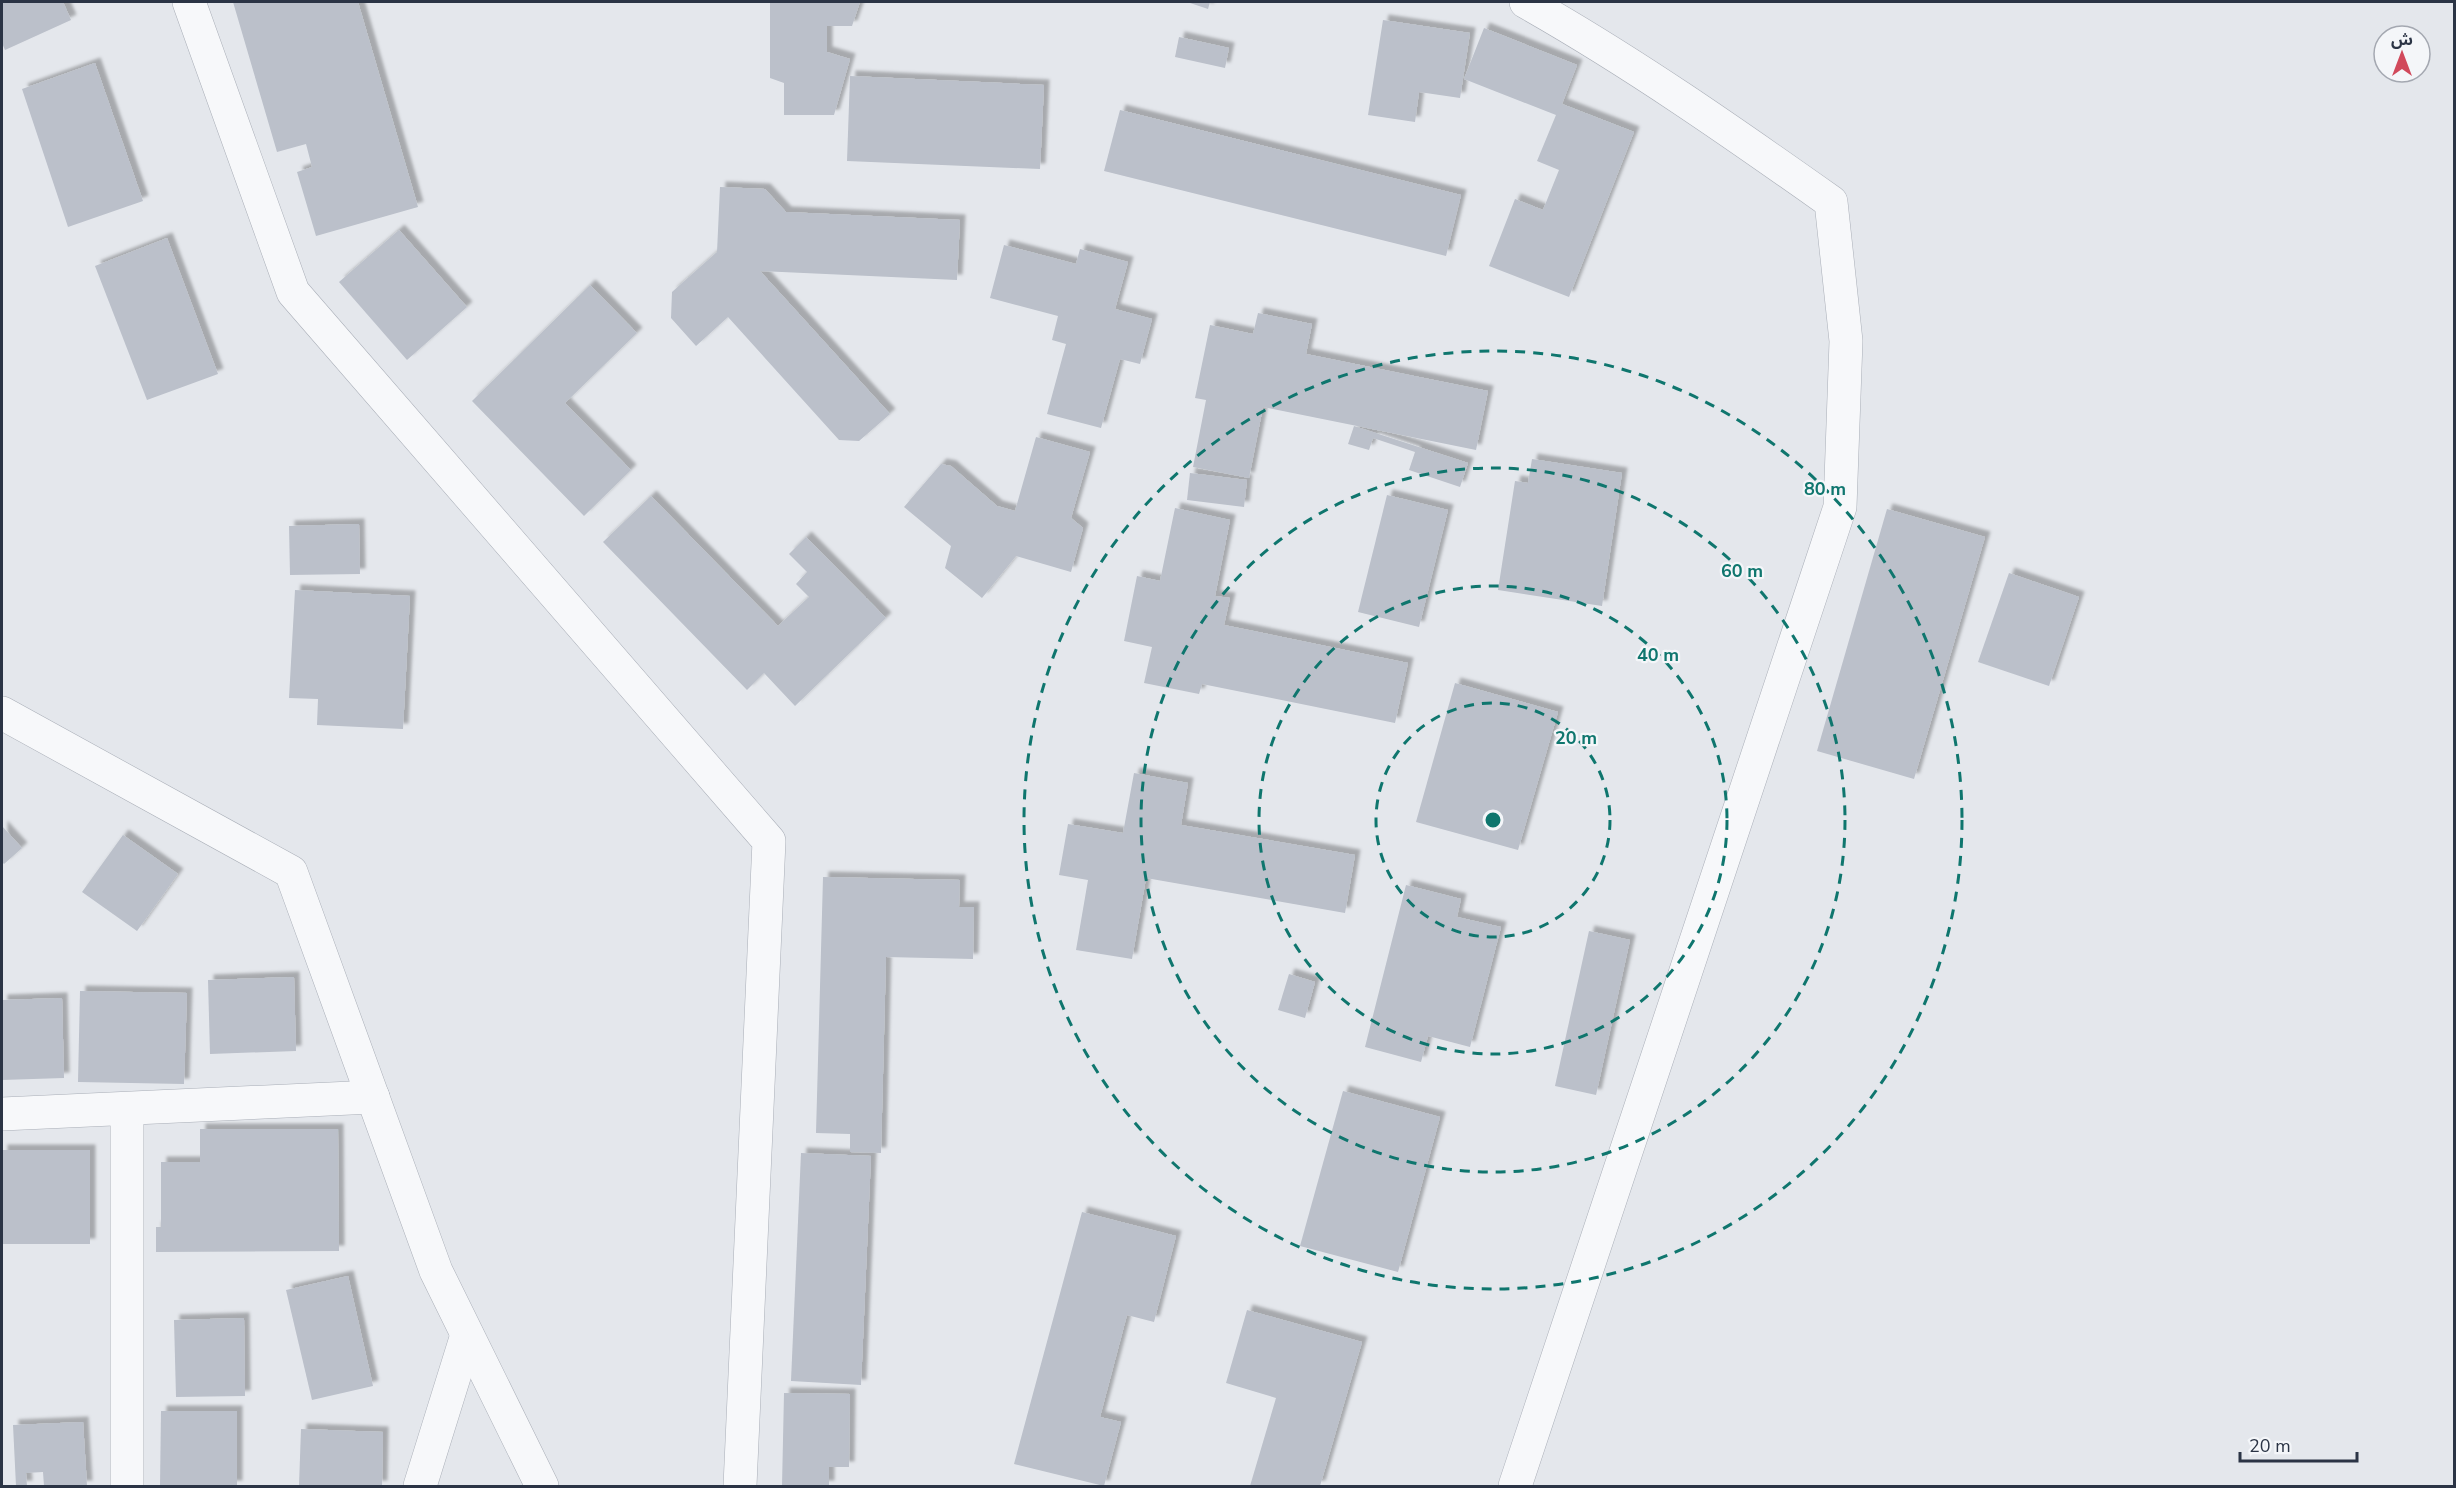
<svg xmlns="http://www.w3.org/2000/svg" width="2456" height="1488" viewBox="0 0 2456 1488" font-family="'Nunito Sans','Noto Sans Arabic',sans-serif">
<defs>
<filter id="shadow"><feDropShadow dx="5.5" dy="-5.5" stdDeviation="1.5" flood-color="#0004"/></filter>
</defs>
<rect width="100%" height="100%" fill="#e4e7ec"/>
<!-- building -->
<g fill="#bbc0ca" filter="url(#shadow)">
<polygon points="2,2 63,2 71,20 5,50 2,43"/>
<polygon points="233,2 358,2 418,207 316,236 297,172 312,167 306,144 277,152"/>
<polygon points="770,2 860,2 852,26 827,26 827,52 850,59 834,115 784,115 784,83 770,78"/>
<polygon points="1187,2 1210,2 1208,9"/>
<polygon points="1383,20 1470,33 1460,98 1419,92 1415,122 1368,115"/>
<polygon points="1484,28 1577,65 1562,104 1634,132 1569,297 1489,266 1515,199 1543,210 1559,170 1537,161 1556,115 1464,79"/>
<polygon points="1179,37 1229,48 1225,68 1175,57"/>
<polygon points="95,63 143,201 68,227 22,89"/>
<polygon points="850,76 1044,85 1040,169 847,161"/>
<polygon points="1120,110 1461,195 1446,256 1104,171"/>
<polygon points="720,187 765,189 786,212 960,220 957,280 760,271 890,414 859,441 839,440 728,317 696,346 671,318 672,292 717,252"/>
<polygon points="399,230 467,307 407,360 339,282"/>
<polygon points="167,238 218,374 147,400 95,266"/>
<polygon points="1004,245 1076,264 1080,249 1128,262 1115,309 1152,319 1140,364 1120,359 1101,428 1047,414 1066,344 1052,340 1058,316 990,298"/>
<polygon points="590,285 637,333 565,403 631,470 584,516 472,401"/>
<polygon points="1258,313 1312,324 1306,354 1488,391 1476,450 1263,407 1249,478 1193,467 1206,400 1195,398 1210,325 1253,334"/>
<polygon points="1354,426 1468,463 1460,487 1409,470 1415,452 1373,438 1369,450 1348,444"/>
<polygon points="1036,437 1090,452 1071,518 1083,528 1071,572 1016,556 982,598 945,568 951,546 904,507 941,464 951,466 997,506 1015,511"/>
<polygon points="1532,459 1622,473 1602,606 1498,590 1515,481 1528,483"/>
<polygon points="1190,473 1247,480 1244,507 1187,500"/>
<polygon points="1387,495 1448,510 1419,627 1358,612"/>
<polygon points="651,496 778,626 809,597 796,584 807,572 789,554 806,537 886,618 795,706 764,673 747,690 603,542"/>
<polygon points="1175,508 1230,520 1215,596 1230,598 1224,625 1408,663 1395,723 1202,684 1199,694 1144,683 1152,647 1124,641 1137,576 1160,581"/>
<polygon points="1887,509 1985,537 1914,779 1817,751"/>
<polygon points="359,524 360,574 290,575 289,526"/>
<polygon points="2009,573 2079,597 2049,686 1978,662"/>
<polygon points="295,590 410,596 403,729 317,725 318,699 289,698"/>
<polygon points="1455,683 1558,712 1518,850 1416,822"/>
<polygon points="1134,773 1188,783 1181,825 1355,855 1345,913 1146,878 1132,959 1076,950 1088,880 1059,875 1068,824 1123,833"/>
<polygon points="2,826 22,848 4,864 2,862"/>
<polygon points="123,835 178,874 137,931 82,892"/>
<polygon points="823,877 960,880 959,907 974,907 973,959 886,957 881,1153 850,1152 850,1134 816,1133"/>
<polygon points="1406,885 1461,899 1457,917 1501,927 1470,1047 1428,1036 1421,1062 1365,1047"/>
<polygon points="1589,931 1630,940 1596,1095 1555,1086"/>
<polygon points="1289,974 1315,982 1305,1018 1278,1010"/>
<polygon points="294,977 296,1051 210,1054 208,980"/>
<polygon points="80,991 187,993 184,1084 78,1082"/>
<polygon points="62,998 64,1078 2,1080 2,1000"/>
<polygon points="1343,1091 1440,1117 1398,1272 1300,1246"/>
<polygon points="200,1129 338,1129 339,1251 156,1252 156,1227 161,1227 161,1162 200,1162"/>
<rect x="2" y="1150" width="88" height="94"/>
<polygon points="801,1153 871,1156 861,1385 791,1381"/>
<polygon points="1082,1212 1176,1236 1154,1322 1127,1315 1100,1417 1121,1422 1104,1486 1014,1464"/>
<polygon points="348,1276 373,1386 312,1400 286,1290"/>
<polygon points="1247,1310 1362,1342 1320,1486 1250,1486 1276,1398 1226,1383"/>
<polygon points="244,1318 245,1396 176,1397 174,1320"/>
<polygon points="784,1393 850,1394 849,1467 829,1467 829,1486 782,1486"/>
<polygon points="161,1411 237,1411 237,1486 160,1486"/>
<polygon points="83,1422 87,1486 44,1486 43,1472 26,1473 27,1486 16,1486 13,1425"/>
<polygon points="301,1429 383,1432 382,1486 299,1486"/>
</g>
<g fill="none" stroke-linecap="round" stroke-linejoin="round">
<defs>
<g id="minor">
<polyline points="189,2 293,292 769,841 740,1486"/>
<polyline points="2,713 291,872 436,1271 542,1486"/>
<polyline points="127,1109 127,1486"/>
<polyline points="2,1114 373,1097"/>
<polyline points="420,1486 467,1335"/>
<path d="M1515,1486L1840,507L1846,341L1831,202C1732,132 1632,62 1526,2"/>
</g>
</defs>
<!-- minor casing -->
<use href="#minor" stroke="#a9aeb7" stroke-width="34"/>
<!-- minor -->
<use href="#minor" stroke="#f7f8fa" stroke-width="33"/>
</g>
<!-- distance rings -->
<g fill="none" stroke="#0f766e" stroke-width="3" stroke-dasharray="10 8">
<circle cx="1493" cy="820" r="117"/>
<circle cx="1493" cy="820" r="234"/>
<circle cx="1493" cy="820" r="352"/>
<circle cx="1493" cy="820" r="469"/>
</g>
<circle cx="1493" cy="820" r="9" fill="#0f766e" stroke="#f4f6f9" stroke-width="3"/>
<g font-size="18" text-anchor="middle" font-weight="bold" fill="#0f766e" stroke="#f4f6f9" stroke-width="4.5" stroke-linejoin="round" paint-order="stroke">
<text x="1825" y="495">80 m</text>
<text x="1742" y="577">60 m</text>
<text x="1658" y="661">40 m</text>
<text x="1576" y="744">20 m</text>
</g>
<!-- border -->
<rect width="2456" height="1488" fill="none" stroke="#2b3445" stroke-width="6"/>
<!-- north arrow -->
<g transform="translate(2402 54)"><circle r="28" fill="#f4f6f9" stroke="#a4a8b1" stroke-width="1.5"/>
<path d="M0-4.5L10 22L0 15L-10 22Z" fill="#d1495b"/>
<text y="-9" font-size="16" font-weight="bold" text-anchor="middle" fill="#2b3445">ش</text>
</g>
<!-- scale -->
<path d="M2240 1452v9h117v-9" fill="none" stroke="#2b3445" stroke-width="3"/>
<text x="2249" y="1452" font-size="18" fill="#2b3445" stroke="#f4f6f9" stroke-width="4.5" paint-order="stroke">20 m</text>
</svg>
